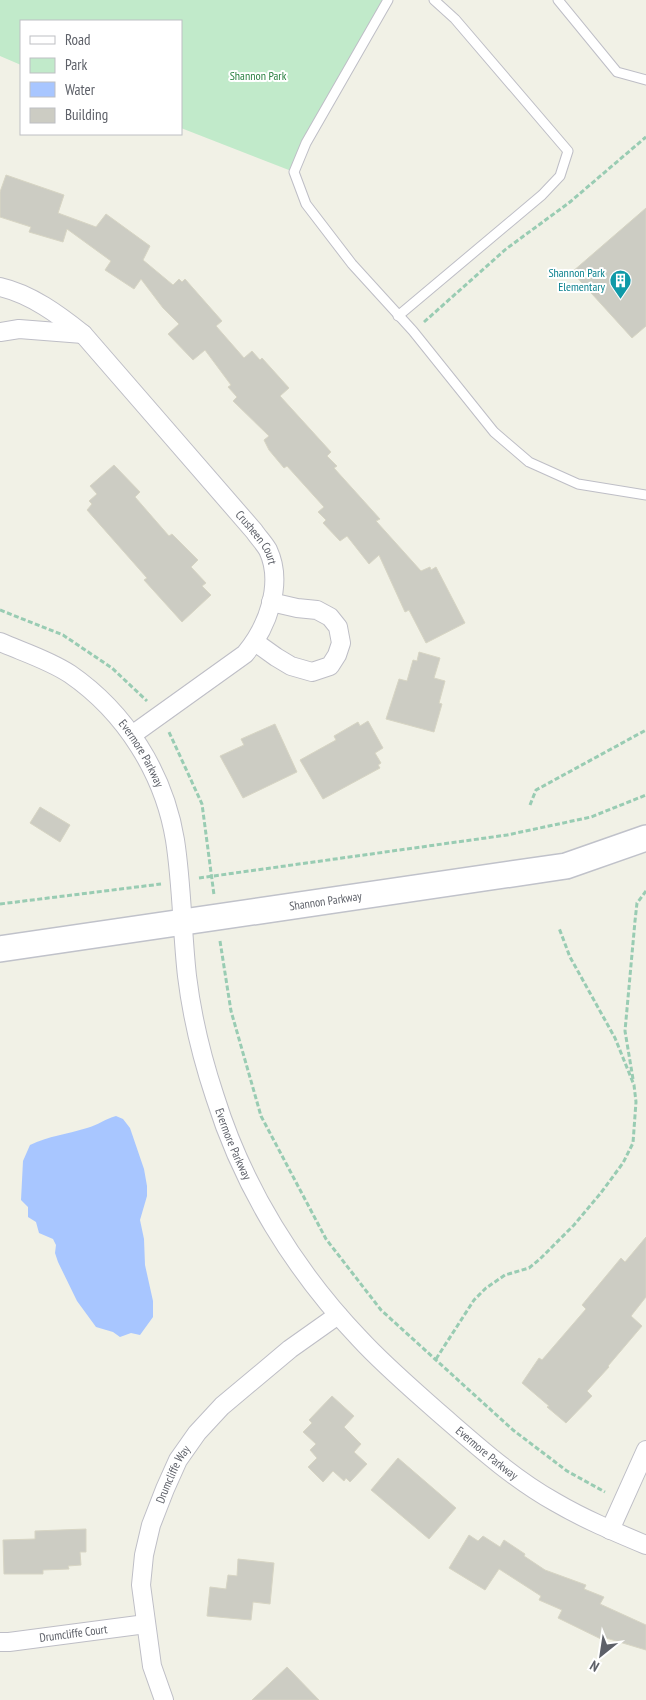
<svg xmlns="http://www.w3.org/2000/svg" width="646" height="1700" viewBox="0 0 646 1700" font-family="'PT Sans Narrow',sans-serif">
<rect width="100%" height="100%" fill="#f1f1e6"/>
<!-- green -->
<polygon fill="#c1eaca" points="0,0 388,0 294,172 181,128 181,21 21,21 21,65 0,56"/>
<!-- water -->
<path fill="#a8c6ff" d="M116,1116L123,1119L130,1128L144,1169L147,1186V1196L140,1220L144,1239L145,1265L153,1301V1317L140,1335L131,1333L120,1337L113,1332L96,1327L77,1301L58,1262L55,1253L56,1245L53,1239L39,1233L36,1222L28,1217V1207L21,1200L23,1161L30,1145C48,1136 68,1134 87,1128C98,1125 105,1119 116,1116Z"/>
<!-- building -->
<g fill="#ccccc3" stroke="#d7d5c4">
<polygon points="6,175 64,195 58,213 96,227 106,214 150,246 143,260 173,285 179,279 182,282 185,279 222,321 216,326 244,358 252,351 260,360 262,358 289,388 280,396 331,452 327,456 337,466 334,468 380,519 376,521 421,571 430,567 431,570 436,567 465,623 426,643 409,610 405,612 379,555 369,564 347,536 340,541 323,523 326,520 318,512 324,507 287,466 284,468 269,450 264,440 269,436 233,401 237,397 228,387 231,385 205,350 193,360 168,334 179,324 163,308 141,279 134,289 105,270 111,261 67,229 63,242 29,232 31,227 0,217 0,192"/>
<polygon points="646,208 646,326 632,338 572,272"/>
<polygon points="114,465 140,492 135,497 169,536 172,534 198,560 191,567 206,583 202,586 211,595 182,622 144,580 147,578 87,510 92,504 89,501 97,494 90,486"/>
<polygon points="419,652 440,658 434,678 445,681 439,703 442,704 434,732 386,719 399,679 407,681 413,660 417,661"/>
<polygon points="368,721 383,748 375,753 381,763 378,765 380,768 323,799 300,760 336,740 334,736 358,722 360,726"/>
<polygon points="275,724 297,772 243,798 220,756 244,745 241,739"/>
<polygon points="40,807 70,825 60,842 30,823"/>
<polygon points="646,1237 646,1297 631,1316 642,1326 608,1366 609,1367 587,1391 592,1396 566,1423 547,1407 549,1406 522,1383 539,1358 542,1360 586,1309 582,1305 621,1258 625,1262"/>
<polygon points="332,1396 354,1416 344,1427 361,1444 354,1452 367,1464 350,1482 346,1478 344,1481 333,1471 323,1482 308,1467 317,1458 310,1450 316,1444 303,1432 312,1423 309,1420"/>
<polygon points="398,1458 456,1508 429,1539 371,1490"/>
<polygon points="86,1529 86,1552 80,1552 81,1565 68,1566 69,1569 43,1570 43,1574 4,1574 3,1540 35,1539 35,1531"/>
<polygon points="469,1535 478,1541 483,1536 500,1547 504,1540 525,1554 524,1556 545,1570 586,1585 584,1589 604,1597 600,1604 646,1625 646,1650 606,1638 605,1641 558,1618 562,1610 539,1600 541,1596 499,1569 485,1590 449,1568"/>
<polygon points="238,1559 274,1563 270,1604 253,1602 251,1620 207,1616 210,1587 226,1589 228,1575 237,1576"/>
<polygon points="287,1667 319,1700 252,1700"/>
</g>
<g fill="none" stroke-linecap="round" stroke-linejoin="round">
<defs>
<g id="lane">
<polyline points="388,0 306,143 294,172 306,204 352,264 413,331 494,432 529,462 578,484 646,495"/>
<polyline points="558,0 617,72 646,80"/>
<polyline points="398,316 542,195 560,176 568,151 455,19 434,0"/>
</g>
<g id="street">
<path id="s1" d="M0,287C31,294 59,315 83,334L254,531C258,537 264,543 268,550C284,584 267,628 245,654L132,735"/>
<polyline points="0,332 19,329 83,334"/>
<path id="s2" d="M0,642C23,652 49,660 70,674C125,712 164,773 175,840C182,885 182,931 187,976C192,1017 202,1058 215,1097C243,1187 295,1271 360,1339C384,1365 411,1388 438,1412C475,1444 512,1478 555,1502C584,1519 615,1532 646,1545"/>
<polyline points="255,642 276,657 291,666 312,672 330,666 337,655 341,643 338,627 330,617 317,610 297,608 271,602"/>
<polyline points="610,1530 646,1450"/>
<path id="s3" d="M0,1642H9L146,1624"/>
<path id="s4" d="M164,1700L152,1666L141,1585L144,1555L151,1525L165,1489L178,1460L197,1433L222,1406L290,1349L338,1315"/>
</g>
<g id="secondary">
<path id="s5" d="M0,949L566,866L646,838"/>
</g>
</defs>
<!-- lane casing -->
<use href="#lane" stroke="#bebec6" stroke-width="11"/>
<!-- street casing -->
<use href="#street" stroke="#bebec6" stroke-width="20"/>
<!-- secondary casing -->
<use href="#secondary" stroke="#c0c2ca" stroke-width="28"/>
<!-- path -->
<g stroke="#99ccb3" stroke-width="3" stroke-dasharray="5 2.5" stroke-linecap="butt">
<polyline points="424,322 506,249 570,202 646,137"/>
<polyline points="0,610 63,635 112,668 147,701"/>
<polyline points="169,732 202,804 214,895"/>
<polyline points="530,805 536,790 646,730"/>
<polyline points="199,878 507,835 591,817 646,795"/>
<polyline points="0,904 161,884"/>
<polyline points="220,941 231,1011 261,1116 326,1239 381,1310 513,1430 567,1471 605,1492"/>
<polyline points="633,1079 625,1031 635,921 637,903 646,891"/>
<polyline points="436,1359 474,1300 486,1288 505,1275 529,1268 540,1259 574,1225 600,1194 623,1163 633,1143 636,1102 634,1085 615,1038 570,957 559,928"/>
</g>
<!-- lane -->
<use href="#lane" stroke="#fff" stroke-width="9"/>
<!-- street -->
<use href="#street" stroke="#fff" stroke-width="18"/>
<!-- secondary -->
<use href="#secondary" stroke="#fff" stroke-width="25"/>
</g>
<!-- icons -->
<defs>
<symbol id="building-pin" viewBox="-11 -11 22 30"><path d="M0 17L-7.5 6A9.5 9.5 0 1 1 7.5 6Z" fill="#0f9aa8" stroke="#fff"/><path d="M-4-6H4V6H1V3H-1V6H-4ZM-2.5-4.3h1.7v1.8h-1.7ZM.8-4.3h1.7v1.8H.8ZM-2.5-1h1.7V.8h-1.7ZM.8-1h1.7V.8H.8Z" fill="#fff"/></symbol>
</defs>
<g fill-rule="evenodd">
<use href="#building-pin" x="608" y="268" width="25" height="34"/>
</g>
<g text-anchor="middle" stroke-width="4" stroke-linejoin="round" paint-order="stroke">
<!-- park labels -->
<g font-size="12" fill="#2c8042" stroke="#fff">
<text x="258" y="80">Shannon Park</text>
</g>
<!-- culture labels -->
<g font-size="12" fill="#0d838f" stroke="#fff" text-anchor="end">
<text x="605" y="277">Shannon Park<tspan x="605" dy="14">Elementary</tspan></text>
</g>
<!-- street labels -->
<g font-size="12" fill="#5d6068" stroke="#fff">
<text dy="4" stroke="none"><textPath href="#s1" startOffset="364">Crusheen Court</textPath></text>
<text dy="4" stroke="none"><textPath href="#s2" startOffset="185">Evermore Parkway</textPath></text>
<text dy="4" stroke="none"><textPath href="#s5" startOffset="329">Shannon Parkway</textPath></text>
<text dy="4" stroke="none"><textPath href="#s2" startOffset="590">Evermore Parkway</textPath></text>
<text dy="4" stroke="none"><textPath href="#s2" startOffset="995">Evermore Parkway</textPath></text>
<text dy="4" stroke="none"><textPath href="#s4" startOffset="234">Drumcliffe Way</textPath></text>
<text dy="4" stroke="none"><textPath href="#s3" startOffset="74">Drumcliffe Court</textPath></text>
</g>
</g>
<!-- legend -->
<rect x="20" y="20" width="162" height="115" fill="#ffffff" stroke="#bebfc3"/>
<rect x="30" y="36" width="25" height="8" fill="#ffffff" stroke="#bebfc3"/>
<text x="65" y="45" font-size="15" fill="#5d6068">Road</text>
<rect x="30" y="58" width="25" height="15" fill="#c1eaca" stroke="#bebfc3"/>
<text x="65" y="70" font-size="15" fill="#5d6068">Park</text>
<rect x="30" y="82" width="25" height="15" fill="#a8c6ff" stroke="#bebfc3"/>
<text x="65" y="95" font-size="15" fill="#5d6068">Water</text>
<rect x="30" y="108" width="25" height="15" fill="#ccccc3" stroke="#bebfc3"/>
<text x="65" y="120" font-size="15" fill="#5d6068">Building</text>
<!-- north arrow -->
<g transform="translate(601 1655) rotate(210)" stroke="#ffffff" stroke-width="4" paint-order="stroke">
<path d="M0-4L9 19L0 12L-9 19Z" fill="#5d6068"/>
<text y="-8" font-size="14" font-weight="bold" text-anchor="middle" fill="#5d6068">N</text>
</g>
</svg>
